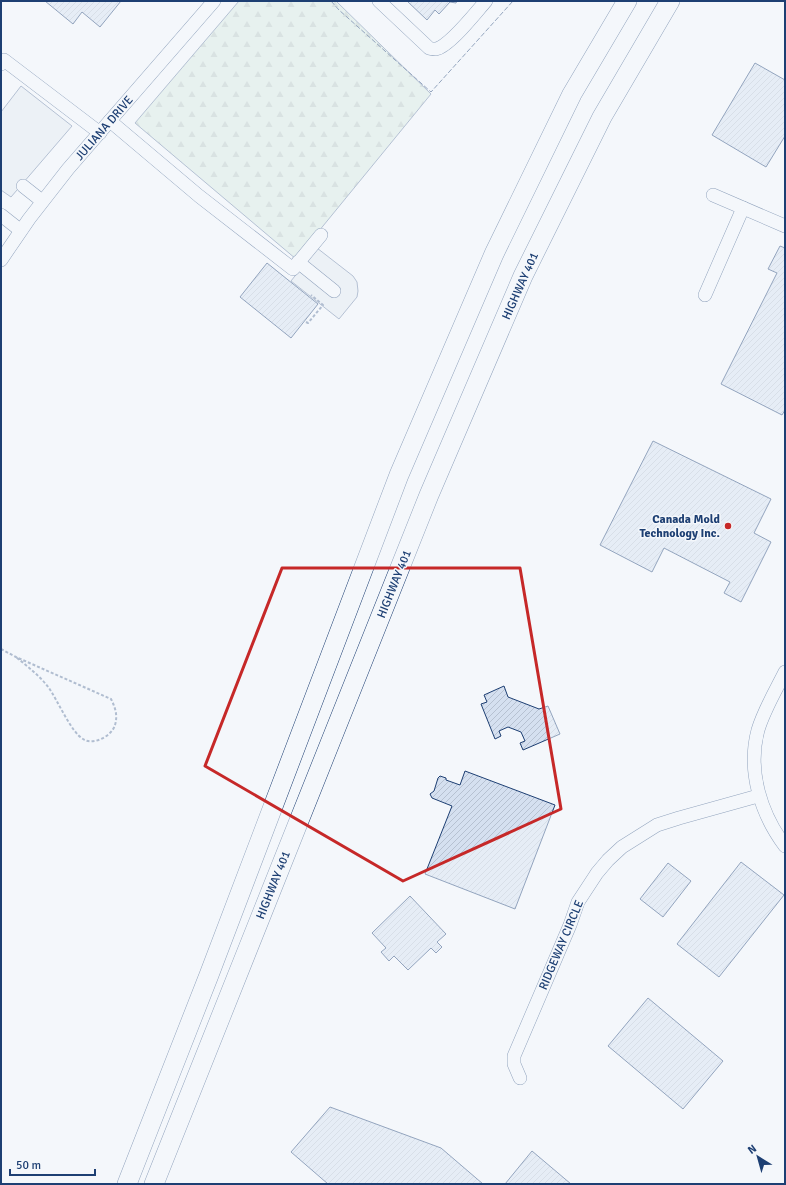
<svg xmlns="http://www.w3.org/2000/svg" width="786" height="1185" viewBox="0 0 786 1185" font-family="Signika,sans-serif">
<defs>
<pattern id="forest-firs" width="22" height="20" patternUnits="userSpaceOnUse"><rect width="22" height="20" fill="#d7e8df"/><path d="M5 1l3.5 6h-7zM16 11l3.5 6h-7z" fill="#b8c8c3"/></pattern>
<pattern id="building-hatch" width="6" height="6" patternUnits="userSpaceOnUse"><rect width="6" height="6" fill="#d5e0f0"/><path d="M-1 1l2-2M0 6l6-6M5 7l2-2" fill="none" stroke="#b6c1d1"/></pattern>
</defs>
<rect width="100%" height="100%" fill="#f4f7fb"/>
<!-- forest -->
<polygon fill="url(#forest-firs)" stroke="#687fa3" points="239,1 336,1 431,94 296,259 135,123"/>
<!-- parking -->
<g fill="#e3e8f0" stroke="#687fa3">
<polygon points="21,86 72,126 11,197 1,190 1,112"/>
<polygon points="317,248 353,276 357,282 358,291 357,297 339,319 291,281"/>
</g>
<!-- building -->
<g fill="url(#building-hatch)" stroke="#1d3f73">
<polygon points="45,1 121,1 100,27 82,12 73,24"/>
<polygon points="407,1 457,1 456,3 450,2 439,14 435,10 427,20"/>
<polygon points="755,63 785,80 785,136 766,167 712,135"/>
<polygon points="780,246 785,248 785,410 782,415 721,384 777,273 768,269"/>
<polygon points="267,263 318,304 291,338 240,297"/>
<polygon points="653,441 771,499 754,533 771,542 741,602 724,593 730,582 664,548 652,572 600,545"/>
<polygon points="504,686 508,697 539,709 548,706 560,734 523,750 520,743 525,741 521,732 508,727 499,731 501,736 495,739 481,704 487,702 484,695"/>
<polygon points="465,771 555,805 515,909 425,874 452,806 432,798 430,794 434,791 438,778 440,776 446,778 446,780 460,785"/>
<polygon points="741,862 784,895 719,977 677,944"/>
<polygon points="668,863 691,881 663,917 640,899"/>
<polygon points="410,896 446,934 437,942 442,947 436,953 431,948 408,970 394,956 389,961 381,952 386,948 372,933"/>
<polygon points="648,998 723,1061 683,1109 608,1046"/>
<polygon points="330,1107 441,1148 483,1184 328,1184 291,1152"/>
<polygon points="532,1151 571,1184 505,1184"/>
</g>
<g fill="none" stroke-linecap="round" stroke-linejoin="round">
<defs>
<g id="minor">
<path d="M379,1L429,48C431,49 434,49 436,49C450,46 476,12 486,1"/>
<polyline points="1,64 4,60 100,133"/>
<polyline points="110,121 199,196 293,269 321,235"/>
<polyline points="23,186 42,201"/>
<polyline points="713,195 785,226"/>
<polyline points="1,215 20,230"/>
<polyline points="1,260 29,219 68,169 214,1"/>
<polyline points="298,262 334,291"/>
<polyline points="705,295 743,208"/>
<path d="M785,672C776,690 764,710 758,730C747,771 761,814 785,846"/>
<polyline points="520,1078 514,1064 514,1056 570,925 578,902 597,873 608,860 622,847 657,825 679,818 758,796"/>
</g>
<g id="highway">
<polyline points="127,1184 209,975 399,475 494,254 572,94 627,1"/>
<polyline points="154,1184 429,495 523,276 602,117 670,1"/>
</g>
</defs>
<!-- minor casing -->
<use href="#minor" stroke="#1d3f73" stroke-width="14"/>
<!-- highway casing -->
<use href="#highway" stroke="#1d3f73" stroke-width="20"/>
<!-- path -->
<g stroke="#5e769c" stroke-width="2" stroke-dasharray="3 2" stroke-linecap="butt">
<polyline points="306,322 308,323 323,305 311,295"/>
<path d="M1,649L16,657L111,699C115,707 118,715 115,725C112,736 93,746 83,739C71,732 58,701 49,688C40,676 28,667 16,657"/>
</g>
<!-- minor -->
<use href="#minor" stroke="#f4f7fb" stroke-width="13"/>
<!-- highway -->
<use href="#highway" stroke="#f4f7fb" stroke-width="19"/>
<!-- fence -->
<polyline stroke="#1d3f73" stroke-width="1" stroke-dasharray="5 2" stroke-linecap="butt" points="331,1 339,10 431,92 513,1"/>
</g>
<!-- marked area -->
<path d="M0 0H786V1185H0ZM282,568H520L561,809L403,881L205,766Z" fill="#f4f7fb" fill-opacity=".55" fill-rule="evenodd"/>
<path fill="none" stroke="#c62828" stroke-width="3" stroke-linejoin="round" d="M282,568H520L561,809L403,881L205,766Z"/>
<!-- markers -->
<circle fill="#c62828" stroke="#f4f7fb" stroke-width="1.5" cx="728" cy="526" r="4"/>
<g text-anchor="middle" stroke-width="3" stroke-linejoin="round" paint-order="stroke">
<!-- street labels -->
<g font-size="12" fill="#1d3f73" stroke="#f4f7fb">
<text transform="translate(104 128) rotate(-49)" y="4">JULIANA DRIVE</text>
<text transform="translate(520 286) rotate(-66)" y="4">HIGHWAY 401</text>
<text transform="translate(394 584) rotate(-68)" y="4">HIGHWAY 401</text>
<text transform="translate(273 885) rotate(-68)" y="4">HIGHWAY 401</text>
<text transform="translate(561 945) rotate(-67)" y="4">RIDGEWAY CIRCLE</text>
</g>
<!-- poi labels -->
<g font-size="12" font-weight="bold" fill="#1d3f73" stroke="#f4f7fb" text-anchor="end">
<text x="720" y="523">Canada Mold<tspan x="720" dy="14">Technology Inc.</tspan></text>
</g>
</g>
<!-- border -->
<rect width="786" height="1185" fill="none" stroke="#1d3f73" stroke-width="4"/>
<!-- north arrow -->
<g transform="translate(758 1157) rotate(323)" stroke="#f4f7fb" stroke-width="3" paint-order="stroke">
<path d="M0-3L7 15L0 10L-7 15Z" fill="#1d3f73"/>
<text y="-6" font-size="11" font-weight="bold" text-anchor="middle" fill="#1d3f73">N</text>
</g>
<!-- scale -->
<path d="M10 1169v6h85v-6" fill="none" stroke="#1d3f73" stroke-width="2"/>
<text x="16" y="1169" font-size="12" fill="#1d3f73" stroke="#f4f7fb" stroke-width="3" paint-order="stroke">50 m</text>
</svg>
